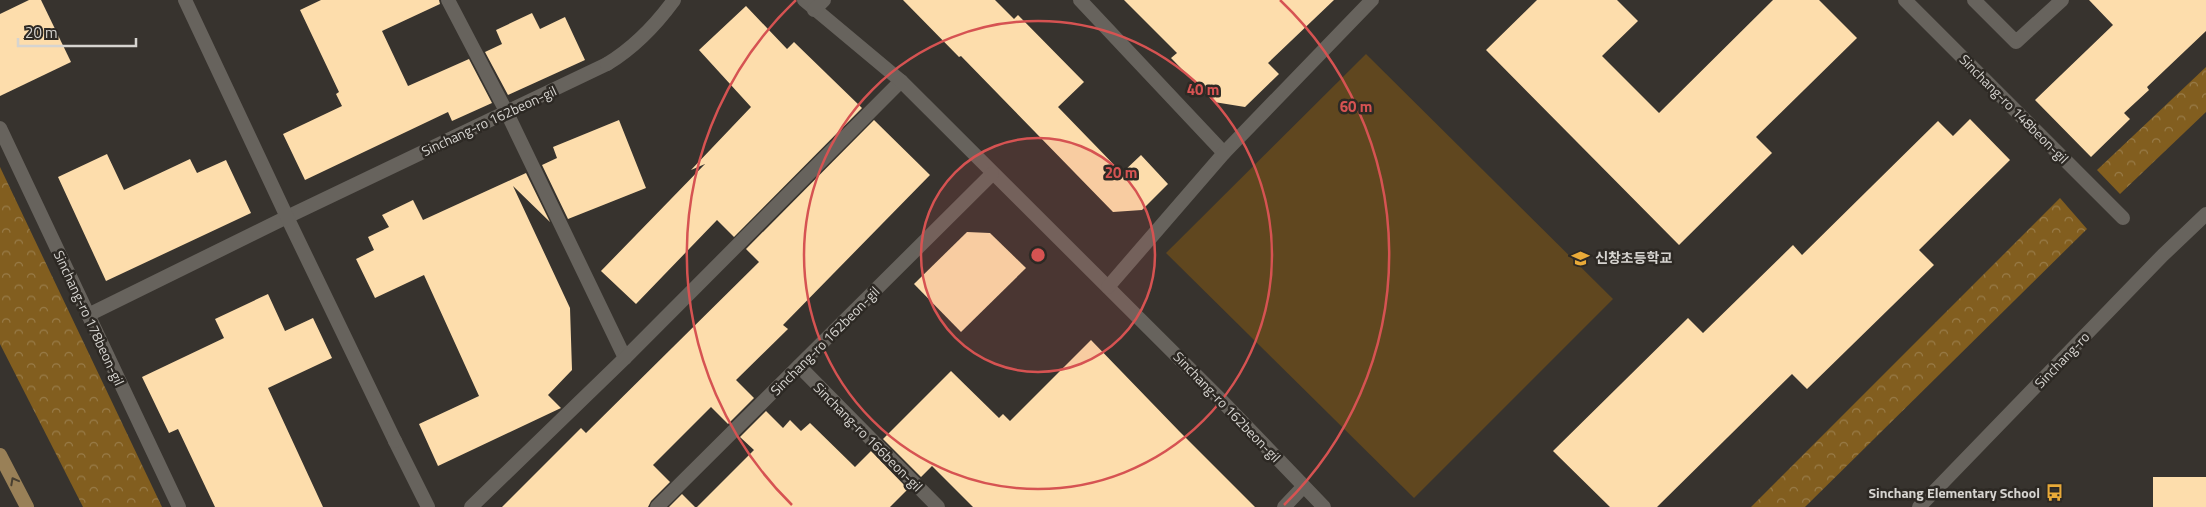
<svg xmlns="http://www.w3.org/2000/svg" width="2206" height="507" viewBox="0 0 2206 507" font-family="'Titillium Web','Noto Sans KR',sans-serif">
<defs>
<pattern id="forest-crowns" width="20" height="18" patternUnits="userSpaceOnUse" patternTransform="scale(1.25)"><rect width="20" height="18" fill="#825e1f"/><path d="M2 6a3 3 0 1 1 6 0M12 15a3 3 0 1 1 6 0" fill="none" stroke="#997c49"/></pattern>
</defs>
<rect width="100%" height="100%" fill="#37332e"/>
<!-- forest -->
<g fill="url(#forest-crowns)">
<polygon points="2206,67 2206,112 2120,194 2097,170"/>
<polygon points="0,167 162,507 83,507 0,344"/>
<polygon points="2060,198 2087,229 1805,507 1751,507"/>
</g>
<!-- garden -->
<polygon fill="#60471f" points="1366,54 1613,299 1414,498 1166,253"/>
<!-- building -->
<g fill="#fdddac">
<polygon points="29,0 41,0 71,62 0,96 0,14"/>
<polygon points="321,0 439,0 440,4 382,31 408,86 469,59 492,103 452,121 448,112 305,180 283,134 342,106 336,94 339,92 300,10"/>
<polygon points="903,0 995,0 1014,19 1018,15 1084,82 1058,107 1122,173 1141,155 1168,184 1142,210 1113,212 961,56 959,57"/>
<polygon points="1124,0 1334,0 1268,63 1279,74 1245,107 1214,102 1171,58 1177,53"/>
<polygon points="1537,0 1617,0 1638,21 1602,56 1659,113 1773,0 1819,0 1857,38 1756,137 1772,153 1679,245 1486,50"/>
<polygon points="2089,0 2206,0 2206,31 2147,87 2149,90 2124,113 2130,119 2091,157 2035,100 2113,25"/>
<polygon points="746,6 787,49 794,42 862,108 734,237 717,220 636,304 601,271 705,164 691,170 751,107 699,50"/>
<polygon points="532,13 540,29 565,17 585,60 508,95 485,52 502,44 496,30"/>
<polygon points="1970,119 2010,160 1919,250 1934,265 1807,389 1792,374 1657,507 1610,507 1553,451 1688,318 1703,333 1793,245 1802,255 1938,121 1953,136"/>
<polygon points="619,120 646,188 568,219 542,165 557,158 553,147"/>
<polygon points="874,120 930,175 783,325 788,329 736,380 754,398 728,424 711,407 653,465 670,482 651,501 648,507 502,507 581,428 586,433 759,262 746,249"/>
<polygon points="107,154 124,190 190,159 197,173 226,160 251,213 106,281 58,177"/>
<polygon points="526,173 550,222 513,186 570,308 572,370 548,395 561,408 438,466 419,424 479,396 424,275 375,298 356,259 374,250 368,237 389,227 382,215 413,200 423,220"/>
<polygon points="967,232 990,233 1026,268 961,332 914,284"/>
<polygon points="268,294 285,331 313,318 332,358 268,388 323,507 215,507 178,429 169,433 142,377 224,338 215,319"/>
<polygon points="1091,340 1179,431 1255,507 973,507 932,466 921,477 883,439 951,371 999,418 1003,414 1010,421"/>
<polygon points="766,411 783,428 790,420 801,431 810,423 855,467 871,451 908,489 890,507 697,507 754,450 740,437"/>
<rect x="2153" y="477" width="53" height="30"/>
<polygon points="682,494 695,507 669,507"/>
</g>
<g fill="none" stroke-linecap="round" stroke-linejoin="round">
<!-- pedestrian -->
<g stroke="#67635d" stroke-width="14">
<polyline points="448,0 507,113 625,358"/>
<polyline points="1905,0 2123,218"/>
<polyline points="0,128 179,507"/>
<polyline points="88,315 287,217 607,64"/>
<polyline points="395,441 428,507"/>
<polyline points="471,507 625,358 901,81"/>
</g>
<!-- minor -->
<g stroke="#67635d" stroke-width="14">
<polyline points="185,0 287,217 395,441"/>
<polyline points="804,0 901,81 1222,401 1324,507"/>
<polyline points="1080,0 1224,153"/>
<polyline points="1974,0 2016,42 2062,0"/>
<polyline points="814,10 824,0"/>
<path d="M607,64C635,47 655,26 674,0"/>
<polyline points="1108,287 1224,153 1372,0"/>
<polyline points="799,366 938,507"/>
<polyline points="657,507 992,174"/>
<polyline points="1284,507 1303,487"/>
</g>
<!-- secondary -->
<polyline stroke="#67635d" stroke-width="14" points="1919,507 2163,255 2206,214"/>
<!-- primary -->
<polyline stroke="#998057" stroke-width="14" points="0,455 27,507"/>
</g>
<!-- one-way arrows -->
<defs><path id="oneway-chevron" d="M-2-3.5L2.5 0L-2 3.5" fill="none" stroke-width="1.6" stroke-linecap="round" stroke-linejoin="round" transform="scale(1.25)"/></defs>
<use stroke="#483f31" href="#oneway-chevron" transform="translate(14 481) rotate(-118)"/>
<!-- distance rings -->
<circle cx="1038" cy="255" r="117" fill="#d65352" fill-opacity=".12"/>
<g fill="none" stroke="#d65352" stroke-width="2.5">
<circle cx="1038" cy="255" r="117"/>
<circle cx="1038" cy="255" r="234"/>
<path d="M792 505A351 351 0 0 1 796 0M1280 0A351 351 0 0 1 1284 505"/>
</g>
<!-- icons -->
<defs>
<symbol id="school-bare" viewBox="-9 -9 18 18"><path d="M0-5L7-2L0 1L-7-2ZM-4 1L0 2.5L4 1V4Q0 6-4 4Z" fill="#e9aa38" stroke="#2d2924" stroke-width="2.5" paint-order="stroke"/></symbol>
<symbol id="bus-bare" viewBox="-9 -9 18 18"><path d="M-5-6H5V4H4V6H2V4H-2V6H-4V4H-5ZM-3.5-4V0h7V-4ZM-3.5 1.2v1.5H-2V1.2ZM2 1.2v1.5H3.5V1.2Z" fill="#e9aa38" stroke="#2d2924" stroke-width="2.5" paint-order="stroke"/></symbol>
</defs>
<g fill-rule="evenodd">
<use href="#school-bare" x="1568" y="246" width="25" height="25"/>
<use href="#bus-bare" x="2042" y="480" width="25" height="25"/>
</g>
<g text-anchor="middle" stroke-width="5" stroke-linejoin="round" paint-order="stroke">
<!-- street labels -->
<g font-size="14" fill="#d6d4d0" stroke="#2d2924">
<text transform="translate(2014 109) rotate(45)" y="5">Sinchang-ro 148beon-gil</text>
<text transform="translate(489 121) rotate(-25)" y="5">Sinchang-ro 162beon-gil</text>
<text transform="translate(89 318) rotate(65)" y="5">Sinchang-ro 178beon-gil</text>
<text transform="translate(825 341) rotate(-45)" y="5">Sinchang-ro 162beon-gil</text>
<text transform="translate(2062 360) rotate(-46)" y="5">Sinchang-ro</text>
<text transform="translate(1227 407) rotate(46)" y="5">Sinchang-ro 162beon-gil</text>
<text transform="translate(868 437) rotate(45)" y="5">Sinchang-ro 166beon-gil</text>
</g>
<!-- poi labels -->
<g font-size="14" font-weight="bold" fill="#d6d4d0" stroke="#2d2924" text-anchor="start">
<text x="1595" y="263">신창초등학교</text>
<text x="2040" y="498" text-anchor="end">Sinchang Elementary School</text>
</g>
</g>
<circle cx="1038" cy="255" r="8" fill="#d65352" stroke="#2d2924" stroke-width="2.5"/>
<g font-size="15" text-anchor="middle" font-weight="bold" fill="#d65352" stroke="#2d2924" stroke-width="5" stroke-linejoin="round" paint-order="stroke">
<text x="1203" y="95">40 m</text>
<text x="1356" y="112">60 m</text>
<text x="1121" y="178">20 m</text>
</g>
<!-- scale -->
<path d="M18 38v8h118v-8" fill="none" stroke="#d6d4d0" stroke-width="2.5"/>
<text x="25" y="38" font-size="15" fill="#d6d4d0" stroke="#2d2924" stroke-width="4" paint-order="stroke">20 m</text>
</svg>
